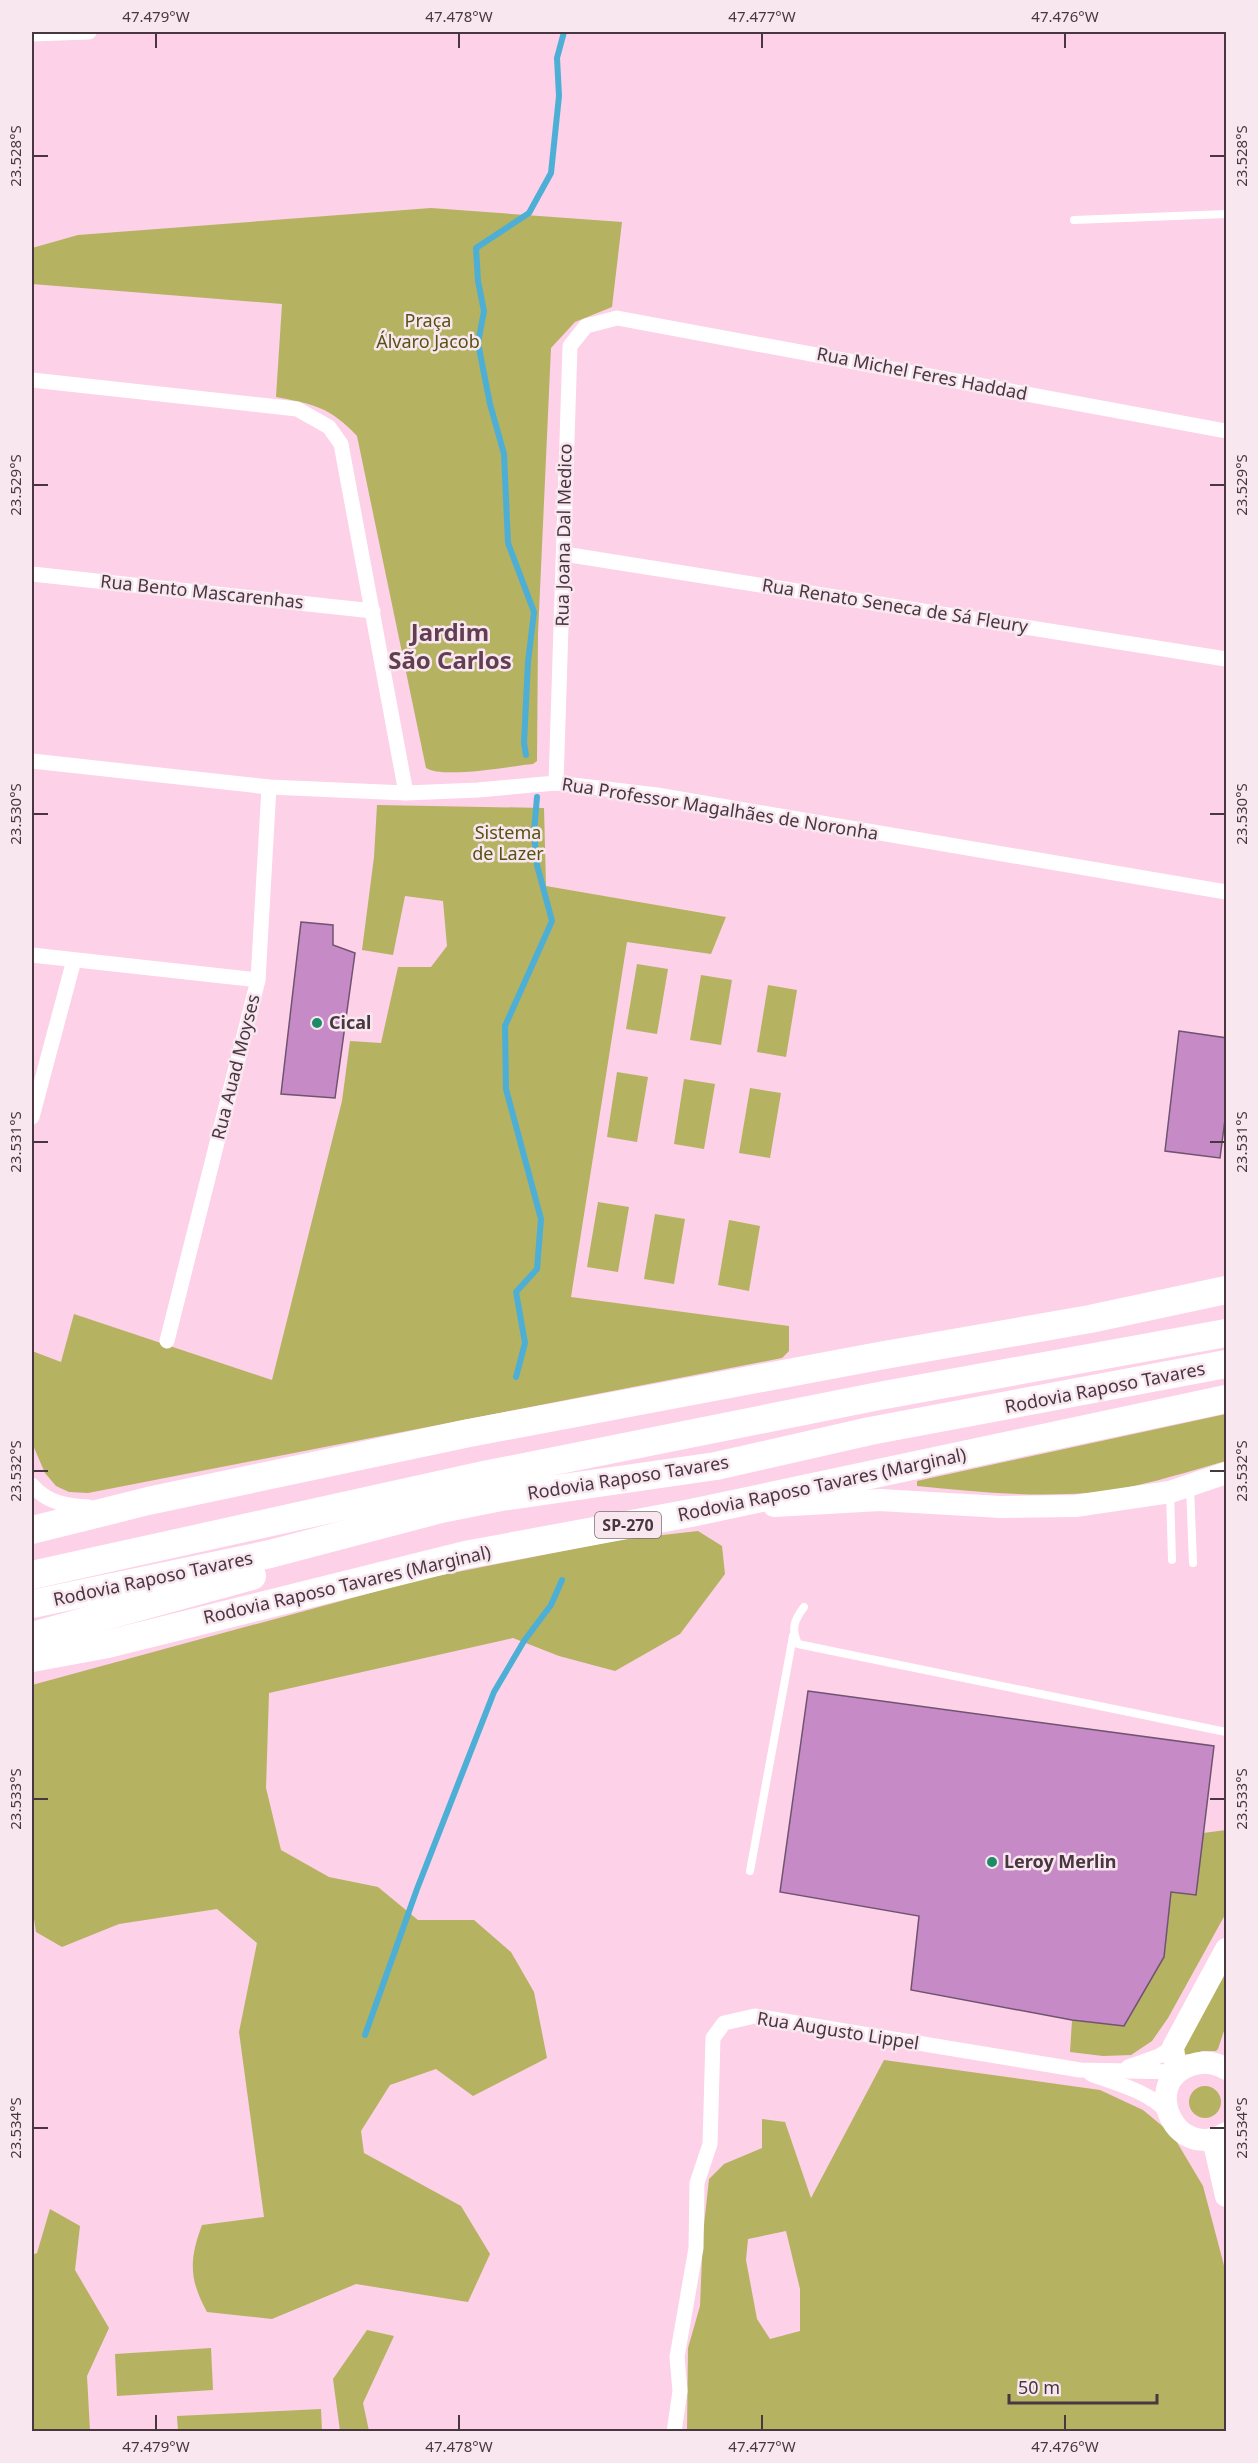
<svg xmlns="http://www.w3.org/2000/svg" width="1258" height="2463" viewBox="0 0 1258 2463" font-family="'Noto Sans',sans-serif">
<rect width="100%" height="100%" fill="#fdd1e7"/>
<!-- green -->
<g fill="#b5b262" fill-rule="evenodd">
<path d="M431,208L622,222L612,307L575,322L551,348L538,634L537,761L533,764C510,766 443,779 426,768L357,436C330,407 313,404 276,397L282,304L32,284V248L78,235Z"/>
<polygon points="377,805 544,808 546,886 726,917 711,954 627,942 571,1297 789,1326 789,1351 782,1358 88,1493 69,1492 56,1486 45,1473 32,1443 32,1351 61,1362 74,1314 272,1380 342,1101 350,1041 381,1043 398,967 431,967 447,946 443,901 405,896 393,955 362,950 374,857"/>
<polygon points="637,964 668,969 657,1034 626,1029"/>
<polygon points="701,975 732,980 721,1045 690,1040"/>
<polygon points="768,985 797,990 786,1057 757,1052"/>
<polygon points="617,1072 648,1077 637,1142 607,1137"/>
<polygon points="684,1079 715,1084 704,1149 674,1144"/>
<polygon points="750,1088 781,1093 770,1158 739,1153"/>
<polygon points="598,1202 629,1207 618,1272 587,1267"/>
<polygon points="655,1214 685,1219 674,1284 644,1279"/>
<polygon points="729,1220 760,1226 749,1291 718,1285"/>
<path d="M1226,1414V1461C1182,1473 1133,1490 1087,1493C1030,1497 974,1492 917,1486V1481Z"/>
<path d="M698,1531L722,1546L725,1574L680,1634L615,1671L559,1656L513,1638L269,1693L266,1788L281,1850L329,1877L378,1887L418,1920H474L511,1952L534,1992L547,2058L473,2096L436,2069L390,2085L361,2131L364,2153L461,2206L490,2254L468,2302L356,2284L272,2319L207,2312C189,2279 189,2260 202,2225L264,2217L239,2032L257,1943L217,1909L119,1924L62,1947L36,1932L32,1905V1685L422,1579L619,1540Z"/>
<polygon points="1226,1830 1226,1913 1168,2018 1152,2041 1131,2055 1103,2056 1070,2052 1072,2020 1124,2026 1164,1957 1171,1892 1203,1833"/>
<polygon points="1226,1970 1226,2025 1218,2049 1216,2051 1202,2051 1191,2055 1184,2054 1183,2049"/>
<path d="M884,2060L1100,2090L1143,2110L1172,2134L1203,2186L1226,2273V2431L687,2432L688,2348L700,2306L703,2234L709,2179L724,2164L762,2148V2119L785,2122L811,2198ZM786,2231L800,2289V2331L770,2339L757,2319L746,2260L748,2239Z"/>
<circle cx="1205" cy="2102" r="16"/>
<polygon points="50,2209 80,2226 75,2270 109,2328 87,2376 90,2431 32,2431 32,2255 37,2253"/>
<polygon points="367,2330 394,2336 363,2403 369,2431 340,2431 333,2379"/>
<polygon points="211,2348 213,2390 117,2396 115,2354"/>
<polygon points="321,2409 322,2431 178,2431 177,2416"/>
</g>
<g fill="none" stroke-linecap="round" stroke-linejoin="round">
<!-- stream -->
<g stroke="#4dafd5" stroke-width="6">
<polyline points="526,755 524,743 528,662 534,612 508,543 504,454 490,404 478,343 484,311 478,281 476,248 529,213 551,173 559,96 557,58 564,32"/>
<polyline points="516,1377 525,1343 516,1292 537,1269 541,1219 506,1089 505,1026 552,921 537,865 534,832 537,797"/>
<polyline points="365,2035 417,1889 494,1692 524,1641 551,1605 562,1580"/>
</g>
</g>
<!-- building -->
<g fill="#c68bc6" stroke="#705370" stroke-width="1.5">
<polygon points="301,922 333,925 333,945 355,953 335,1098 281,1094"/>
<polygon points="1179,1031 1227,1038 1227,1104 1220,1158 1165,1151"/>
<polygon points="808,1691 1214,1746 1196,1895 1171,1892 1164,1957 1124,2026 1072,2020 911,1990 919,1916 780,1892"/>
</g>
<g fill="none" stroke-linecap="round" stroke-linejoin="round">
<!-- lane -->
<g stroke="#fff" stroke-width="8">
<polyline points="1074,220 1226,214"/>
<polyline points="1190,1487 1193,1563"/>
<polyline points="1170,1493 1172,1560"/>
<path d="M804,1607C794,1620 791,1629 798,1644L1226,1732"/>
<polyline points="750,1871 793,1636"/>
</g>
<!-- street -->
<g stroke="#fff" stroke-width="15">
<polyline points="32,34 89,32"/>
<polyline points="32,380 297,409 329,427 341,444 406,793"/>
<polyline points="564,554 1226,659"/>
<polyline points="32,574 373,611"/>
<polyline points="32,761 269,787 406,793 478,790 556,783 657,795 1226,892"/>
<polyline points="556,783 570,346 586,326 617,318 1226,431"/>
<polyline points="32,955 258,980"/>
<polyline points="32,1117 74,960"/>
<polyline points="167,1341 258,980 269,787"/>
<path d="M32,1485C47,1503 67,1506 89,1507"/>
<polyline points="1128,2067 1159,2056 1173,2047"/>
<path d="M1091,2074C1117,2084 1149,2091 1167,2112"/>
<polyline points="674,2432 680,2391 677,2357 696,2248 697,2183 710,2144 713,2038 724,2023 755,2016 1080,2070 1176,2072"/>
</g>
<!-- secondary -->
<g stroke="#fff" stroke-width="22">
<polyline points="774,1506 880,1500 1001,1507 1075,1506 1170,1492 1226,1473"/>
<path d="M1226,2069C1215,2062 1203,2061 1191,2065C1139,2082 1176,2164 1226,2133"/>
<polyline points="1176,2072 1173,2047 1226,1949"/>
<polyline points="1213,2139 1226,2196"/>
</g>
<!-- highway -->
<g stroke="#fff" stroke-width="28">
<polyline points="32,1530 148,1501 469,1433 879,1356 1090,1319 1226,1290"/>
<polyline points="32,1575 484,1475 879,1396 1226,1333"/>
<polyline points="32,1604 270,1554 441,1509 501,1497 716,1466 870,1431 1226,1364"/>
<polyline points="32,1636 252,1576"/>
<polyline points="32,1658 108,1644 465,1555 691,1513 1226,1399"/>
</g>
</g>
<!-- ticks -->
<path fill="none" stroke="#483740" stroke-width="2" d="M156,33V48M459,33V48M762,33V48M1065,33V48M33,156H48M1210,156H1225M33,485H48M1210,485H1225M33,814H48M1210,814H1225M33,1142H48M1210,1142H1225M33,1471H48M1210,1471H1225M33,1799H48M1210,1799H1225M33,2128H48M1210,2128H1225M156,2415V2430M459,2415V2430M762,2415V2430M1065,2415V2430"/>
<!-- markers -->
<g fill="#1d8a68" stroke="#f9e7f0" stroke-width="2">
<circle cx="317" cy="1023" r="6"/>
<circle cx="992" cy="1862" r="6"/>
</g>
<g text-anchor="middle" stroke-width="5" stroke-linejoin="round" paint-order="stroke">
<!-- shield labels -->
<rect fill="#f9e7f0" stroke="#7d6c75" stroke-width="1.5" x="595" y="1512" width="66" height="26" rx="4.5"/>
<g font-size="16" font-weight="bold" fill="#483740">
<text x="628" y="1531">SP-270</text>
</g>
<!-- park labels -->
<g font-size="18" fill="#555313" stroke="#f9e7f0">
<text x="428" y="327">Praça<tspan x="428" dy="21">Álvaro Jacob</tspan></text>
<text x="508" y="839">Sistema<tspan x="508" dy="21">de Lazer</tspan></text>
</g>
<!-- street labels -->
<g font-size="18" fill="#483740" stroke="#f9e7f0">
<text transform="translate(922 374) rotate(11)" y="6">Rua Michel Feres Haddad</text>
<text transform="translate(564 535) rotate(-89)" y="6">Rua Joana Dal Medico</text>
<text transform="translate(202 592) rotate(6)" y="6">Rua Bento Mascarenhas</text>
<text transform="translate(895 606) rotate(9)" y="6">Rua Renato Seneca de Sá Fleury</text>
<text transform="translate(720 809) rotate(9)" y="6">Rua Professor Magalhães de Noronha</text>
<text transform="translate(236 1067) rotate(-76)" y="6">Rua Auad Moyses</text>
<text transform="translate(1105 1388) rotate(-11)" y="6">Rodovia Raposo Tavares</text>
<text transform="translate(628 1478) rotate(-9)" y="6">Rodovia Raposo Tavares</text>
<text transform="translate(822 1485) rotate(-12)" y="6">Rodovia Raposo Tavares (Marginal)</text>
<text transform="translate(153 1579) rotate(-12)" y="6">Rodovia Raposo Tavares</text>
<text transform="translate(347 1585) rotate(-13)" y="6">Rodovia Raposo Tavares (Marginal)</text>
<text transform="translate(838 2031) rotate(9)" y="6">Rua Augusto Lippel</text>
</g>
<!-- poi labels -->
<g font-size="18" font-weight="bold" fill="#483740" stroke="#f9e7f0" text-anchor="start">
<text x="329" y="1029">Cical</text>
<text x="1004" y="1868">Leroy Merlin</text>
</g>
<!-- district labels -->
<g font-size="24" font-weight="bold" fill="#623e51" stroke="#f9e7f0">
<text x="450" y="641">Jardim<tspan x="450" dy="28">São Carlos</tspan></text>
</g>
</g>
<!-- border -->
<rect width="1258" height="2463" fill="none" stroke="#f9e7f0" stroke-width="66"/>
<!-- scale -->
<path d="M1009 2394v9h148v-9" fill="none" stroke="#483740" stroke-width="3"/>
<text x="1018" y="2394" font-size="18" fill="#483740" stroke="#f9e7f0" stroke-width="4.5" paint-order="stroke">50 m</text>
<rect x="33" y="33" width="1192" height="2397" fill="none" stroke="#483740" stroke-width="2"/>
<g font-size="15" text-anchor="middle" fill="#483740">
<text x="156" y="22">47.479°W</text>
<text x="459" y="22">47.478°W</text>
<text x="762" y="22">47.477°W</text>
<text x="1065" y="22">47.476°W</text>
<text transform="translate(16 156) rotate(-90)" y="5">23.528°S</text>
<text transform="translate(1242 156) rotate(-90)" y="5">23.528°S</text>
<text transform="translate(16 485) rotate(-90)" y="5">23.529°S</text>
<text transform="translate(1242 485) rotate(-90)" y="5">23.529°S</text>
<text transform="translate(16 814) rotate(-90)" y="5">23.530°S</text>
<text transform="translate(1242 814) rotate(-90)" y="5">23.530°S</text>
<text transform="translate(16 1142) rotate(-90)" y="5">23.531°S</text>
<text transform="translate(1242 1142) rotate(-90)" y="5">23.531°S</text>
<text transform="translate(16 1471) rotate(-90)" y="5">23.532°S</text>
<text transform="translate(1242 1471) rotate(-90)" y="5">23.532°S</text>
<text transform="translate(16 1799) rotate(-90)" y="5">23.533°S</text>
<text transform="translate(1242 1799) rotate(-90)" y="5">23.533°S</text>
<text transform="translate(16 2128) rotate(-90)" y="5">23.534°S</text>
<text transform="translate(1242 2128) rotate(-90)" y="5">23.534°S</text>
<text x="156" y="2452">47.479°W</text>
<text x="459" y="2452">47.478°W</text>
<text x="762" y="2452">47.477°W</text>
<text x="1065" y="2452">47.476°W</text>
</g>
</svg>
